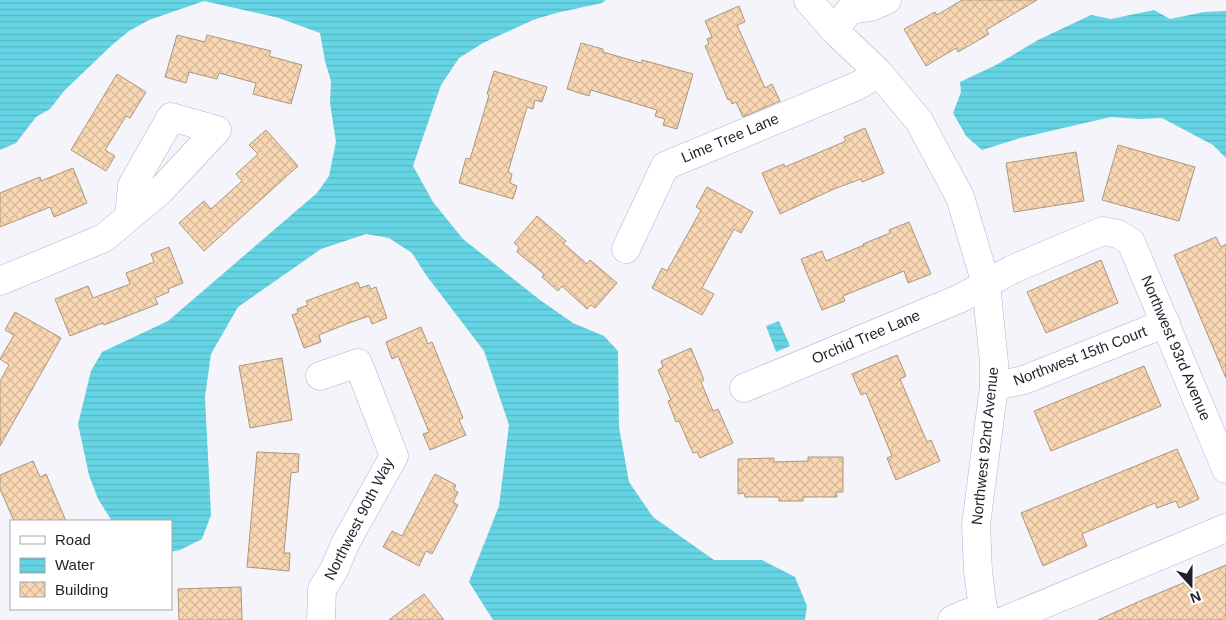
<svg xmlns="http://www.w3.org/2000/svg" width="1226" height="620" viewBox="0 0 1226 620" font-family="Arial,sans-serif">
<defs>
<pattern id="water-rules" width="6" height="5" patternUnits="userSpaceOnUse" patternTransform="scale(1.25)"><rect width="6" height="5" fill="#65d4e4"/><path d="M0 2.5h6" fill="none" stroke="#57b6c4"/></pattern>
<pattern id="building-cross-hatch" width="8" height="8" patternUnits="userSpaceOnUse" patternTransform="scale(1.25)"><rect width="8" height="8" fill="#f9d7b2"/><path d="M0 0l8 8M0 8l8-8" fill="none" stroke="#d5b899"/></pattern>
</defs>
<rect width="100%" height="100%" fill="#f5f4fb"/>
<!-- water -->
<g fill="url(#water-rules)">
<polygon points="0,0 606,0 602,3 556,13 533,20 483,43 459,58 441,85 413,166 433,202 463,239 540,300 573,323 604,336 618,351 619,427 629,482 653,517 714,560 762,560 795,577 807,606 805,620 493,620 469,582 499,506 509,425 484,351 426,275 412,253 389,238 366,234 321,249 238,307 211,354 205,397 211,515 202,539 180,550 171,552 171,521 112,521 98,499 89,475 78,424 91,371 102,352 168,321 317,193 329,176 336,142 330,103 331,81 325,61 320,33 279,18 204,1 149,20 129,31 112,45 64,91 50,109 36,117 16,143 0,150"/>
<polygon points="1154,10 1170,19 1204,12 1226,11 1226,158 1213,145 1162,118 1139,119 1111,117 1020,138 982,150 966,136 953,113 961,92 960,82 996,65 1038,40 1091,15 1111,19"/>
<polygon points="779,321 790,346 776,352 766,326"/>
</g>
<!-- building -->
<g fill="url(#building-cross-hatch)" stroke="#ad967d">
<polygon points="962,0 1037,0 986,30 989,34 958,52 956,48 926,66 904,29 935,12 937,15"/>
<polygon points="739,6 745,22 737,25 765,88 772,84 780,101 743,117 736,102 732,104 730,99 728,100 705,46 709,44 707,39 712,37 705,21"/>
<polygon points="177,35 205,42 207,35 271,51 269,56 302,65 291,104 253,94 256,83 219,73 217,79 189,72 186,83 165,77"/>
<polygon points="581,43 603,49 603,52 641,63 642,60 693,74 677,129 663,125 665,119 655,116 657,110 591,90 589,96 567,89"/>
<polygon points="494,71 547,87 542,102 535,100 533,109 527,107 508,172 512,174 510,183 517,186 513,199 459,183 466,158 470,159 489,95 487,94"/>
<polygon points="117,74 146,92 130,118 126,116 105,150 115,156 106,171 71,150"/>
<polygon points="865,128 884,173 862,182 861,179 834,189 780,214 762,173 784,164 785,167 846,141 844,137"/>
<polygon points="266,130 298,166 204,251 179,223 204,201 211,209 242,181 236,174 258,154 249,145"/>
<polygon points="1118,145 1195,167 1179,221 1102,200"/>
<polygon points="1076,152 1084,201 1014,212 1006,163"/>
<polygon points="73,168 87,203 54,217 50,207 0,227 0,193 40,177 41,181"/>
<polygon points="707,187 753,212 741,233 734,229 702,288 714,294 702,315 652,288 662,268 667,271 701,210 696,207"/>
<polygon points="537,216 566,241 563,243 587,264 590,260 617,283 595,308 591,305 587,309 562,286 558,291 542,277 544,274 517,252 519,247 514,243"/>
<polygon points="909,222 931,274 908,283 904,271 843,296 845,301 822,310 801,259 822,251 826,261 864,245 863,244 890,233 889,230"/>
<polygon points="1216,237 1221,247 1226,244 1226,378 1174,255"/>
<polygon points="169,247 183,283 168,289 169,292 155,298 158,304 104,325 103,323 70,336 55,299 88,286 93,298 130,284 126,273 154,262 151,254"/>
<polygon points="1101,260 1118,303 1046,333 1027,292"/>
<polygon points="358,282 360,288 369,285 371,289 376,287 387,318 372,324 369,316 349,323 319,335 321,342 304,348 292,315 298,313 297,309 308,305 306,301"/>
<polygon points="15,312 61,338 0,446 0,381 9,365 0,359 14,335 5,330"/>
<polygon points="421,327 428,344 432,342 463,418 459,420 466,435 430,450 423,434 429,432 398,356 392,359 386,342"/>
<polygon points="691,348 704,380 701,382 713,411 718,409 733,443 700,458 697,452 693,453 679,421 676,422 668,401 671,400 658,370 663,367 661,361"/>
<polygon points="897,355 906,376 900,379 927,442 931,440 940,461 896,480 887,458 892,456 866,393 861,395 852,374"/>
<polygon points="282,358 292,420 250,428 239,366"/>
<polygon points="1144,366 1161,406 1051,451 1034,411"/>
<polygon points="1177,449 1199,499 1179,508 1176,501 1157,508 1155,503 1082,534 1087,546 1043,566 1021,513"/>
<polygon points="257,452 299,454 298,472 291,473 284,553 290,553 289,571 247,567"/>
<polygon points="808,457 843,457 843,492 836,492 837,497 803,497 803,501 779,501 779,497 745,497 744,493 738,494 738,459 774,458 774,462 808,461"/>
<polygon points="33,461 40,477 46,474 66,521 14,521 0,489 0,475"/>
<polygon points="435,474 456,485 454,490 458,492 453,502 458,505 432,554 426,551 419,566 383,547 392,531 402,536"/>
<polygon points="1226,565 1226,620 1098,620 1140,601"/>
<polygon points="241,587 242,620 179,620 178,589"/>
<polygon points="424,594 444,620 389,620 414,601"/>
</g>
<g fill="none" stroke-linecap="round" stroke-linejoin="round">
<defs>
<g id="minor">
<polyline points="808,0 834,30 879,73 919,121 960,197 986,284 994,363 994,386 976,525 978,571 983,609 987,620"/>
<polyline points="834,30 850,10 871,7 887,0"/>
<polyline points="626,249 665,166 857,86 879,73"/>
<polyline points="0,281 104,238 161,190 217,130 171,117 132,186 129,216"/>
<polyline points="320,376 358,363 394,456 346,542 334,570 322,589 321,620"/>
<polyline points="994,386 1024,380 1166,323"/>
<polyline points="744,388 961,298 1013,269 1103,231 1118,234 1131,242 1226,469"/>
<polyline points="952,620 965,614 983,609"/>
<polyline points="1006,620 1226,528"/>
</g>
</defs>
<!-- minor casing -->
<use href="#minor" stroke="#b7b0cf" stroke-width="29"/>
<!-- minor -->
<use href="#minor" stroke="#fff" stroke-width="28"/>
</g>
<g text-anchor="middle" stroke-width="4" stroke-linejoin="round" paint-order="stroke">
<!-- street labels -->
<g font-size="15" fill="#221f2b" stroke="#fff">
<text transform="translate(730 138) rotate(-23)" y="5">Lime Tree Lane</text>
<text transform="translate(866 337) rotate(-23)" y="5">Orchid Tree Lane</text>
<text transform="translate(1176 348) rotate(67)" y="5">Northwest 93rd Avenue</text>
<text transform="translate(1080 356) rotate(-21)" y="5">Northwest 15th Court</text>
<text transform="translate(985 446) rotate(-84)" y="5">Northwest 92nd Avenue</text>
<text transform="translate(359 519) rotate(-63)" y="5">Northwest 90th Way</text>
</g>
</g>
<!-- legend -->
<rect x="10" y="520" width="162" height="90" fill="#ffffff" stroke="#a7a5aa"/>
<rect x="20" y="536" width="25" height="8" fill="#ffffff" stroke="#a7a5aa"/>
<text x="55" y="545" font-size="15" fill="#221f2b">Road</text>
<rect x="20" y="558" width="25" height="15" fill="url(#water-rules)" stroke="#a7a5aa"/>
<text x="55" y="570" font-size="15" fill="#221f2b">Water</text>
<rect x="20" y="582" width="25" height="15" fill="url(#building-cross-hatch)" stroke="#a7a5aa"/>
<text x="55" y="595" font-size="15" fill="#221f2b">Building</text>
<!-- north arrow -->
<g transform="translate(1191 585) rotate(159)" stroke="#ffffff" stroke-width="4" paint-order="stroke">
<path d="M0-4L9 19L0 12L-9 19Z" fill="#221f2b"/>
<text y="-8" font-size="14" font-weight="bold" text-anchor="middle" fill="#221f2b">N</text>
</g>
</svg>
